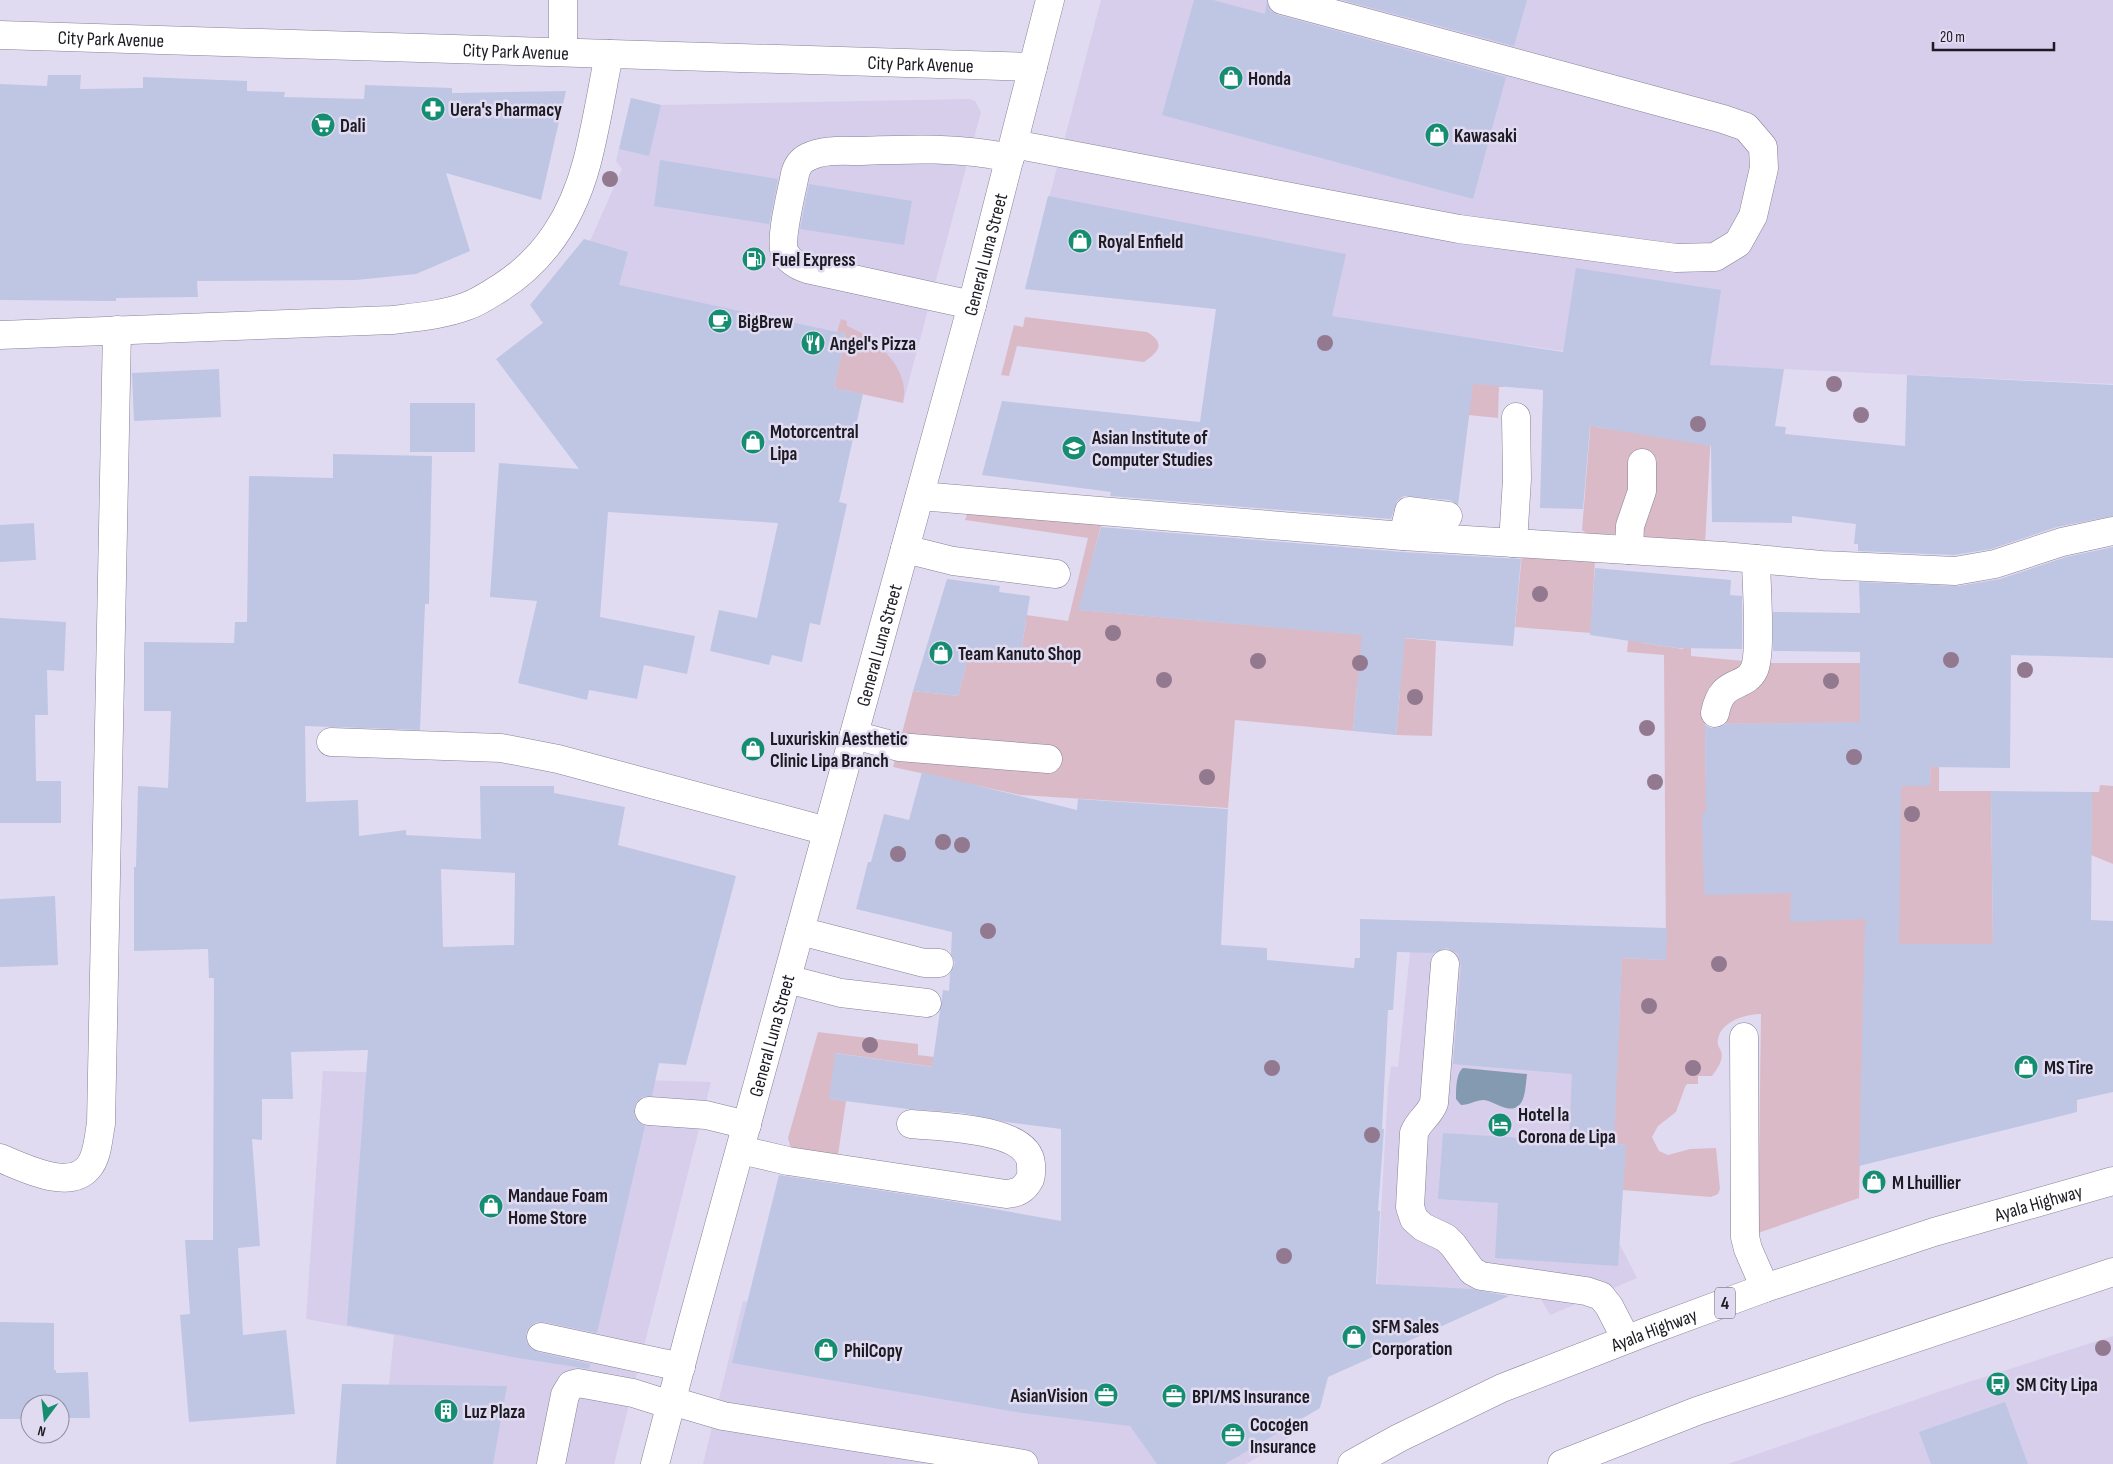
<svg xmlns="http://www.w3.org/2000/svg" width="2113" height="1464" viewBox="0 0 2113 1464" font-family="'Sofia Sans Condensed',sans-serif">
<rect width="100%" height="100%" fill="#e1dbf1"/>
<!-- built -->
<g fill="#d6ceeb">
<polygon points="1101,0 2113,0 2113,384 1717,366 1596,356 1332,317 1216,309 1025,289"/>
<polygon points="631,98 661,105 969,99 975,101 981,112 903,403 552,278 584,239 590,241 622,169 616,161"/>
<polygon points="1410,952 1622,958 1613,1144 1626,1145 1619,1243 1637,1278 1550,1315 1538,1294 1377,1284 1388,1088 1391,1066 1398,1067"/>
<polygon points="323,1071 711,1082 614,1464 381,1464 394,1335 306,1319"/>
<polygon points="743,1301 1285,1392 1305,1428 1246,1464 703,1464"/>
<polygon points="2113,1336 2113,1464 1728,1464 1947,1389"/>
</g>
<!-- green -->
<g fill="#dbbac8" fill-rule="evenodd">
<path d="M1025,317L1147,332C1166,343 1159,352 1144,362L1017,346L1009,376L1001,375L1014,325L1023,327Z"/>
<path d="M841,319L847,321V326C875,337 912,369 903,403L834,388L846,334L837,332Z"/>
<polygon points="1478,340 1504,387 1499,387 1498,418 1468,415"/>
<path d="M1596,356L1595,427L1640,433L1712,412L1705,545L1653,541C1642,536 1629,535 1617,534C1605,533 1593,540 1582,530Z"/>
<polygon points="969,509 1103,518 1079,610 1436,641 1432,736 1396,735 1400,692 1357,688 1353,731 1235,720 1228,808 1020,795 893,767 913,691 958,696 970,650 1020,657 1026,621 999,611 1068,621 1088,538 965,520"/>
<polygon points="1522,554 1595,559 1591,633 1515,627"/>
<path d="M1629,632L1643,643L1683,649L1685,639L1691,640V656L1765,663H1860L1940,674L1939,791H1991L1993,944H1865L1859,1198L1758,1233L1761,1014C1745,1014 1720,1022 1718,1040C1717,1045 1719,1047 1721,1051C1724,1061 1717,1069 1712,1076H1698V1084H1687L1685,1087L1676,1112L1658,1126L1652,1137L1659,1151L1668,1155L1690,1149L1716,1148L1720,1189L1718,1194L1711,1197L1622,1190L1625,1145L1613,1144L1622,958L1666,960L1664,655L1627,652ZM1860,698L1931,700L1930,786L1860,785ZM1836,723L1706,788L1705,724Z"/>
<polygon points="2100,785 2113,786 2113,864 2091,855 2092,792 2099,792"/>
<polygon points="818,1032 918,1044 918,1055 983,1063 1011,1078 836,1053 830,1099 846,1101 838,1155 791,1149 788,1138"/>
</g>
<!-- water -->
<path fill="#839ab1" d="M1463,1068L1527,1074C1525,1089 1526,1115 1503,1107C1497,1105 1491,1101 1484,1100C1476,1100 1469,1105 1461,1105L1456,1099C1456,1090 1456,1073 1463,1068Z"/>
<!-- building -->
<g fill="#bec6e3" fill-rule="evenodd">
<polygon points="1194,0 1213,0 1265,14 1267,0 1271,11 1278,15 1506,77 1473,199 1162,115"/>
<polygon points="1342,0 1527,0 1514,46"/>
<polygon points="48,75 81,75 80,89 143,88 143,77 247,81 247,91 285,92 284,97 364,99 365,85 452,88 452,93 566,91 541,200 446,173 470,251 416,274 356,280 197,281 198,297 116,298 116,301 0,300 0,84 47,86"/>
<polygon points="631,98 661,105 649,156 619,149"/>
<polygon points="660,160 778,179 769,224 654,206"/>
<polygon points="809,184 912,201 904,245 800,229"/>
<polygon points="1048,196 1346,254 1332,316 1563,352 1576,268 1721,290 1710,365 1784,369 1775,426 1786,427 1785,434 1905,446 1907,375 2113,385 2113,516 2057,527 1991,549 1954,555 1858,551 1858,544 1854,544 1856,524 1792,516 1792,523 1712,522 1711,446 1590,426 1583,509 1540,508 1543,390 1473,384 1458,505 1450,500 1404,496 1397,501 1391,519 1110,496 1111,492 982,475 1002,401 1200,422 1216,309 1025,289"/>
<polygon points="584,239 628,252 619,285 846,334 834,388 863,394 839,502 847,504 820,625 810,623 802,662 772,655 769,665 710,651 719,610 757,618 778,523 608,512 600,617 695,636 687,674 644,665 637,699 589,690 587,700 518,683 537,601 490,597 499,463 579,469 496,359 543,323 530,305"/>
<polygon points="219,369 221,417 134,421 132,373"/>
<rect x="410" y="403" width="65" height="49"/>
<path d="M333,454L432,456L429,604H425L420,730L305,726L306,802L358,800L359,836L406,830V835L481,839L480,786H554V793L625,807L618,845L736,876L686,1065L659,1063L652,1096L642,1097L636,1103L634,1109L635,1118L645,1126L597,1333L544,1322H536L529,1327L526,1333V1341L531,1349L538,1352L590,1364L589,1369L512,1357L347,1325L368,1050L291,1052L293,1099H262V1140L252,1139L260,1246L238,1248L243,1335L286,1330L295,1414L189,1422L180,1315L190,1314L185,1240H213L214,978H209L208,949L134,951V867H136L138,786L168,788L171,711H144V642L234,643L235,622H247L249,476L333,478ZM441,869L515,873L514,945L443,947Z"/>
<polygon points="34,523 36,560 0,562 0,525"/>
<polygon points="1101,527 1402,552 1521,559 1513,646 1405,638 1396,735 1353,731 1362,635 1078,610"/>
<polygon points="2113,547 2113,658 2011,655 2010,768 1930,767 1930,786 1901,786 1899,944 1993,944 1991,791 2092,792 2091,920 2113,921 2113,1092 2077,1100 2077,1112 1859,1166 1865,919 1790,922 1791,893 1704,895 1702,813 1706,813 1705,725 1711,728 1718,728 1726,724 1860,722 1860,652 1773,651 1773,612 1860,613 1859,582 1958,586 2000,579 2066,557"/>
<polygon points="1595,568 1731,580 1730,595 1742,596 1742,649 1677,648 1590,635"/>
<polygon points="947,579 1000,586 999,592 1030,596 1020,657 970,650 958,696 913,691"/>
<polygon points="0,618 66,622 64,671 47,670 48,715 35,715 36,781 61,781 61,823 0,823"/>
<polygon points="922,772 1077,810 1078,799 1228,809 1221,945 1267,948 1267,960 1354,968 1355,958 1360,958 1360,919 1667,928 1666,960 1622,958 1614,1144 1626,1145 1618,1266 1495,1258 1498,1203 1438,1199 1443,1133 1569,1141 1572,1074 1453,1064 1461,965 1458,954 1446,948 1434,953 1397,952 1393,1010 1388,1010 1382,1129 1384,1129 1378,1211 1380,1211 1376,1284 1472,1289 1509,1296 1328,1377 1320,1408 1225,1464 1157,1464 1130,1426 1022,1413 732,1363 779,1175 950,1201 1061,1221 1061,1129 1006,1122 963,1113 908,1109 829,1099 835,1053 932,1067 943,990 949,991 950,974 955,963 951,954 952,932 856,909 868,862 871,862 884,814 909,820"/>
<polygon points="55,896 58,965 0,967 0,899"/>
<polygon points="0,1322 54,1323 54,1370 56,1370 56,1373 88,1372 90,1418 60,1418 60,1404 30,1404 30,1419 0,1419"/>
<polygon points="342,1384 507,1386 493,1464 336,1464"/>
<polygon points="2005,1402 2028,1464 1931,1464 1919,1432"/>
</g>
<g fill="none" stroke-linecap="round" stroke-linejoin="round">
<defs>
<g id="minor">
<path id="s1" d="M0,35L1033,67"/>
<polyline points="563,52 563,0"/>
<polyline points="1014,144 1459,229 1676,258 1715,257 1738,243 1753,216 1764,168 1763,147 1746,127 1723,119 1282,0"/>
<path d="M972,305L807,269C798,266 790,262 785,253C779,240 792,191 795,174C797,166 800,161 808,157C824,149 844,151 861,151C911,149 961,147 1010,158"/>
<path d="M0,335L392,320C417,317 443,315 467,306C479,302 490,294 500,288C547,258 573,215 587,162C596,127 602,90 609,54"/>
<polyline points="920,496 1403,536 1723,556 1822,565 1955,571 1995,564 2062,542 2113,531"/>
<polyline points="1403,536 1409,511 1448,516"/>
<polyline points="1513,543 1517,479 1516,417"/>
<polyline points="905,549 953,561 1056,574"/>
<polyline points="1629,550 1630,526 1642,491 1642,463"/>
<path d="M1715,713C1722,677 1744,690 1754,670C1762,653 1756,582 1756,559"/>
<polyline points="854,735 899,747 1048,759"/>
<polyline points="331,742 501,748 558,759 827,831"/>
<polyline points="800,931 924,963 939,963"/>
<path d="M1445,964L1434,1103C1429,1116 1419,1120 1414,1133L1410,1207L1414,1219L1423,1227L1446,1238L1453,1245L1472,1271L1481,1276L1586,1291L1601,1296L1609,1306L1626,1339"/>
<polyline points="787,979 841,993 927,1003"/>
<polyline points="1744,1037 1745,1237 1748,1249 1765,1288"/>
<polyline points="649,1111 706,1115 747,1125"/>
<path d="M741,1150L788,1161L1006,1194C1018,1193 1024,1190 1030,1179C1032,1174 1031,1170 1031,1164C1028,1127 939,1127 911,1124"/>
<path d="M0,1158C23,1167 68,1191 88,1168C98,1157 98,1138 101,1124L117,330"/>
<polyline points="541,1337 681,1367"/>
<polyline points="672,1401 723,1416 1024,1464"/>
<polyline points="551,1464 565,1395 571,1385 578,1383 633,1393 671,1405"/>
</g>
<g id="major">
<path id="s2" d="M655,1464L691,1327L972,305L1050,0"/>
</g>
<g id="highway">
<path id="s3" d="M1352,1464L1399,1438L1502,1388L1646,1332L1765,1288L1934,1232L2113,1181"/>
<polyline points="1562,1464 1697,1411 2113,1272"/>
</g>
</defs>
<!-- minor casing -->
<use href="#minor" stroke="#878195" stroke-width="29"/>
<!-- major casing -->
<use href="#major" stroke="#878195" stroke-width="29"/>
<!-- highway casing -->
<use href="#highway" stroke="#878195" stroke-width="29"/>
<!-- minor -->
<use href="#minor" stroke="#fff" stroke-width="28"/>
<!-- major -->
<use href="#major" stroke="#fff" stroke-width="28"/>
<!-- highway -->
<use href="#highway" stroke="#fff" stroke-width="28"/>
</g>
<!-- trees -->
<g fill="#93798f">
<circle cx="610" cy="179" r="8"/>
<circle cx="1325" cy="343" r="8"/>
<circle cx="1834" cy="384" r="8"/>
<circle cx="1861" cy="415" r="8"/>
<circle cx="1698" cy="424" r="8"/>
<circle cx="1540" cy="594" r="8"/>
<circle cx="1113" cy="633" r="8"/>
<circle cx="1951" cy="660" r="8"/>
<circle cx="1258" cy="661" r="8"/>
<circle cx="1360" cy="663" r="8"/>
<circle cx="2025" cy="670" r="8"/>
<circle cx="1164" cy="680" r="8"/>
<circle cx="1831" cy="681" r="8"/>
<circle cx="1415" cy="697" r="8"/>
<circle cx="1647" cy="728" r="8"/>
<circle cx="1854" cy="757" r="8"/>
<circle cx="1207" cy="777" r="8"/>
<circle cx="1655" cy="782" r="8"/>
<circle cx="1912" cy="814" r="8"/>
<circle cx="943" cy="842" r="8"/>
<circle cx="962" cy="845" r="8"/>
<circle cx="898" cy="854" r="8"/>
<circle cx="988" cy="931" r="8"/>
<circle cx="1719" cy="964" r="8"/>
<circle cx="1649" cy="1006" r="8"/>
<circle cx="870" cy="1045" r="8"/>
<circle cx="1272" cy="1068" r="8"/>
<circle cx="1693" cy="1068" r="8"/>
<circle cx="1372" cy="1135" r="8"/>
<circle cx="1284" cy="1256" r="8"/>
<circle cx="2103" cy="1348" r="8"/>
</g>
<!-- icons -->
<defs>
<symbol id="shop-disc" viewBox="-11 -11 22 22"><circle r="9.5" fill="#158d70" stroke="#e1dbf1"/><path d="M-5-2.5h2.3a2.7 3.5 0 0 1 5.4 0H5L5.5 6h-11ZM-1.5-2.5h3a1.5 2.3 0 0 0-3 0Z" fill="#fff"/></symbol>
<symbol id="pharmacy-disc" viewBox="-11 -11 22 22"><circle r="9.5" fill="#158d70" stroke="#e1dbf1"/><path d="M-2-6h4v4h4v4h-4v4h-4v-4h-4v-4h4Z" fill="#fff"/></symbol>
<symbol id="supermarket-disc" viewBox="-11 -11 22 22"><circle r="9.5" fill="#158d70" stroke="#e1dbf1"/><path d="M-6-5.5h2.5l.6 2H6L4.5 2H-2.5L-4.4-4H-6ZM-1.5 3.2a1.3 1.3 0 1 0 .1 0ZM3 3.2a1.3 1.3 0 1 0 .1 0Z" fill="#fff"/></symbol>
<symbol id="fuel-disc" viewBox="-11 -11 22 22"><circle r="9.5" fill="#158d70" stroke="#e1dbf1"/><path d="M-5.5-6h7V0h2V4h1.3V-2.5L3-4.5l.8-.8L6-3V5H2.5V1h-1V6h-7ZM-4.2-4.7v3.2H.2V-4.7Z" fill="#fff"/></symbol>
<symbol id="cafe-disc" viewBox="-11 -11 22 22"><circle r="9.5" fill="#158d70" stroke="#e1dbf1"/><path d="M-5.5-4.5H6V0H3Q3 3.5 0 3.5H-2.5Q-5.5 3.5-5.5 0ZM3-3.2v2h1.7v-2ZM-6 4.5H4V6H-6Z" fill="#fff"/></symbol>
<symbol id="restaurant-disc" viewBox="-11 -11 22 22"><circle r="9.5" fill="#158d70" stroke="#e1dbf1"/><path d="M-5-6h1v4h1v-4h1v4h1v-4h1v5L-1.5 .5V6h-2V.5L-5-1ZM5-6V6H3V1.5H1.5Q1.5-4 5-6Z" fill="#fff"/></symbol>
<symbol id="university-disc" viewBox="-11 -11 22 22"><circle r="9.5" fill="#158d70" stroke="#e1dbf1"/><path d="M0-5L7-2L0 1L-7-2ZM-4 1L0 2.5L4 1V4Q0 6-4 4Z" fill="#fff"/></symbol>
<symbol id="hotel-disc" viewBox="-11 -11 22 22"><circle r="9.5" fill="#158d70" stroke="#e1dbf1"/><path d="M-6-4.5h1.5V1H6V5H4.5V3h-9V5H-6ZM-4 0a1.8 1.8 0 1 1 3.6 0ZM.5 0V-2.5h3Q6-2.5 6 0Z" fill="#fff"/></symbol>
<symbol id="bus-disc" viewBox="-11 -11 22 22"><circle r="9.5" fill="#158d70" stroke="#e1dbf1"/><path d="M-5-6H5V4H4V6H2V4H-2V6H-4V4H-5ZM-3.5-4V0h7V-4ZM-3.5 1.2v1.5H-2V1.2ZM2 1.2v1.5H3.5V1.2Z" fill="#fff"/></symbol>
<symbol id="office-disc" viewBox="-11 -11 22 22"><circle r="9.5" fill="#158d70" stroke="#e1dbf1"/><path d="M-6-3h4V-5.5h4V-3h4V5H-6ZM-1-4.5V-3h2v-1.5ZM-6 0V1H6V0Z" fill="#fff"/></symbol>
<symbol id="building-disc" viewBox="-11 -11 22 22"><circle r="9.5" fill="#158d70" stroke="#e1dbf1"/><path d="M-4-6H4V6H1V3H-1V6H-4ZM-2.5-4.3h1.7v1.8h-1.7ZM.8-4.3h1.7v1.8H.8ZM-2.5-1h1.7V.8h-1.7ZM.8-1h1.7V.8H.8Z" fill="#fff"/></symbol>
</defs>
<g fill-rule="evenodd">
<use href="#shop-disc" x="1217" y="64" width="28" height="28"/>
<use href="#pharmacy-disc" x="419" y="95" width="28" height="28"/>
<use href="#supermarket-disc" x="309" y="111" width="28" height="28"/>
<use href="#shop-disc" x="1423" y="121" width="28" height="28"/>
<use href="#shop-disc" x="1066" y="227" width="28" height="28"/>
<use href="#fuel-disc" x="740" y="245" width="28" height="28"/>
<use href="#cafe-disc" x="706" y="307" width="28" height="28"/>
<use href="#restaurant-disc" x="799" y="329" width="28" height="28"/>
<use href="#shop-disc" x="739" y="428" width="28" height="28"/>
<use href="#university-disc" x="1060" y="434" width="28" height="28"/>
<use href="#shop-disc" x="927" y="639" width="28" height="28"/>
<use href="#shop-disc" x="739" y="735" width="28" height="28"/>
<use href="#shop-disc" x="2012" y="1053" width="28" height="28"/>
<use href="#hotel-disc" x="1486" y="1111" width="28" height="28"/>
<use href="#shop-disc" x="1860" y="1168" width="28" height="28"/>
<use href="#shop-disc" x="477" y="1192" width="28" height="28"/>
<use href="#shop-disc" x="1340" y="1323" width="28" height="28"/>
<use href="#shop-disc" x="812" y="1336" width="28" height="28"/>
<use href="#bus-disc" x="1984" y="1370" width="28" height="28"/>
<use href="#office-disc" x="1092" y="1381" width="28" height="28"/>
<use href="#office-disc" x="1160" y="1382" width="28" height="28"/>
<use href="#building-disc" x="432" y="1397" width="28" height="28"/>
<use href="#office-disc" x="1219" y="1421" width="28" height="28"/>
</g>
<g text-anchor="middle" stroke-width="5" stroke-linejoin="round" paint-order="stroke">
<!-- shield labels -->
<rect fill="#e1dbf1" stroke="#575460" stroke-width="1" x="1715" y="1287.5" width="20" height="31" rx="4"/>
<g font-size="18" font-weight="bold" fill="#1c1a22">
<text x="1725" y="1309">4</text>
</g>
<!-- street labels -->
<g font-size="19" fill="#1c1a22" stroke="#e1dbf1">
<text dy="7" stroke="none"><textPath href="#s1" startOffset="111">City Park Avenue</textPath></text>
<text dy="7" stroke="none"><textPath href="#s1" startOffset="516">City Park Avenue</textPath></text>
<text dy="7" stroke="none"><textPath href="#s1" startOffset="921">City Park Avenue</textPath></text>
<text dy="7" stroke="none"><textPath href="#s2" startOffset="1254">General Luna Street</textPath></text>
<text dy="7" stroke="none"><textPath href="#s2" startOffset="849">General Luna Street</textPath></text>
<text dy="7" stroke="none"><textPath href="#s2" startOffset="444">General Luna Street</textPath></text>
<text dy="7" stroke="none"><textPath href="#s3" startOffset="736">Ayala Highway</textPath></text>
<text dy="7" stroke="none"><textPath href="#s3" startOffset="331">Ayala Highway</textPath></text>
</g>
<!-- poi labels -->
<g font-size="19" font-weight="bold" fill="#1c1a22" stroke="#e1dbf1" text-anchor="start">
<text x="1248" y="85">Honda</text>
<text x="450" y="116">Uera's Pharmacy</text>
<text x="340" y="132">Dali</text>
<text x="1454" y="142">Kawasaki</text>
<text x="1098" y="248">Royal Enfield</text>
<text x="772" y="266">Fuel Express</text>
<text x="738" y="328">BigBrew</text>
<text x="830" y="350">Angel's Pizza</text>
<text x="770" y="438">Motorcentral<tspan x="770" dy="22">Lipa</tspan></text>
<text x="1092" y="444">Asian Institute of<tspan x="1092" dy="22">Computer Studies</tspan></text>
<text x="958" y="660">Team Kanuto Shop</text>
<text x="770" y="745">Luxuriskin Aesthetic<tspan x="770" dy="22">Clinic Lipa Branch</tspan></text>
<text x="2044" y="1074">MS Tire</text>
<text x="1518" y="1121">Hotel la<tspan x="1518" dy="22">Corona de Lipa</tspan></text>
<text x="1892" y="1189">M Lhuillier</text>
<text x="508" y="1202">Mandaue Foam<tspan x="508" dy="22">Home Store</tspan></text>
<text x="1372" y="1333">SFM Sales<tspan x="1372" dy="22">Corporation</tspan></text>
<text x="844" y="1357">PhilCopy</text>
<text x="2016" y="1391">SM City Lipa</text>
<text x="1088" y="1402" text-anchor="end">AsianVision</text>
<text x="1192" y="1403">BPI/MS Insurance</text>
<text x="464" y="1418">Luz Plaza</text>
<text x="1250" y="1431">Cocogen<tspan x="1250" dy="22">Insurance</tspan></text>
</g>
</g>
<!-- north arrow -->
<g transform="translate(45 1419) rotate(195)"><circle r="24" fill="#e1dbf1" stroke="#928e9e"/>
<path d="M0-4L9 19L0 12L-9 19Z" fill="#158d70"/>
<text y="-8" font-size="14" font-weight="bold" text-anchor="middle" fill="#1c1a22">N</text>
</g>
<!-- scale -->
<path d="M1933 42v8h121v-8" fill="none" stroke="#1c1a22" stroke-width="2.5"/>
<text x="1940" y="42" font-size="15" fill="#1c1a22" stroke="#e1dbf1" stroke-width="4" paint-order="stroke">20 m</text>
</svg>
